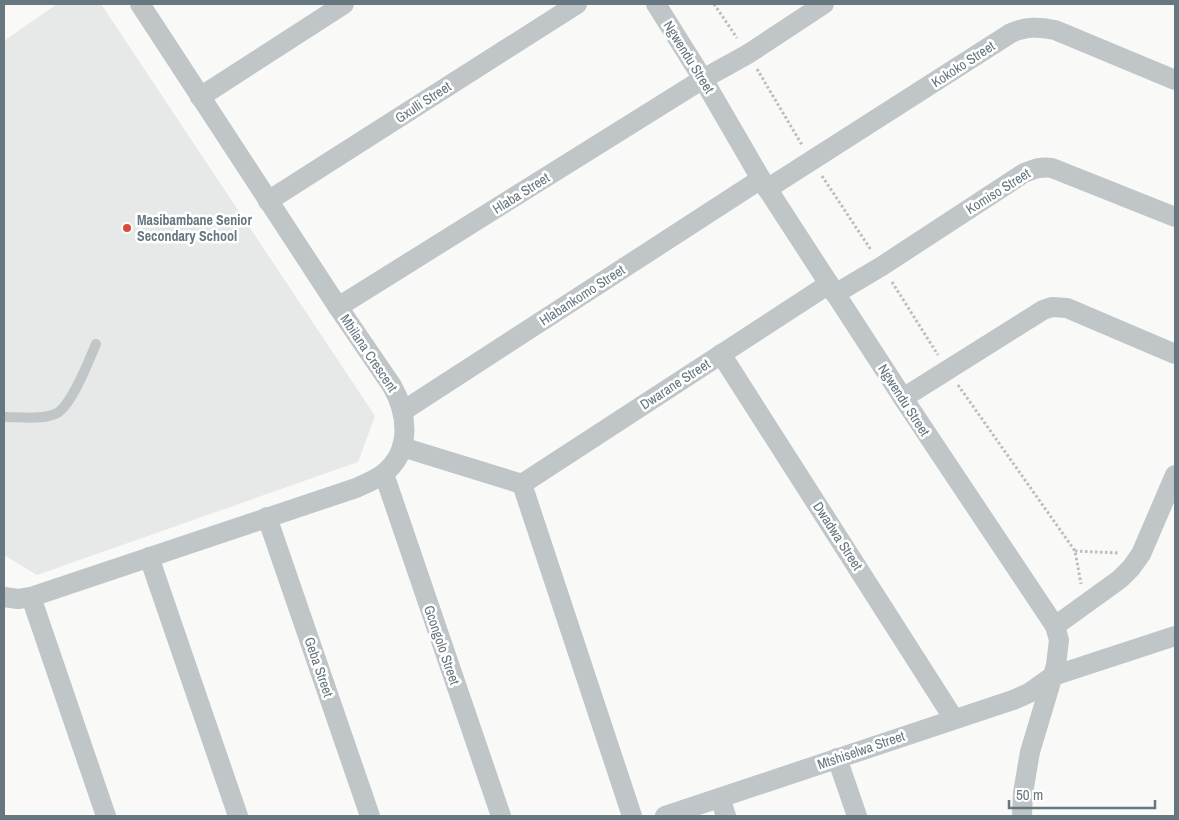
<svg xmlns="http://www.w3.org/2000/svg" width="1179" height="820" viewBox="0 0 1179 820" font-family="'Archivo Narrow',sans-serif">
<rect width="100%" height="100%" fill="#f9f9f7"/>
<!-- built -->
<polygon fill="#e7e9e8" points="57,4 101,4 375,416 358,462 37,575 4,555 4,41"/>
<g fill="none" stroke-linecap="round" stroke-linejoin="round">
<!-- path -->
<g stroke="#bbbec0" stroke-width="3" stroke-dasharray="2.5 2.5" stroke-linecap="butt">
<polyline points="714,4 737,38"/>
<polyline points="757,69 802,145"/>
<polyline points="822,176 871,250"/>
<polyline points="892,282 938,355"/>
<polyline points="958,385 1075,551 1081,584"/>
<polyline points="1075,551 1119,553"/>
</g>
<!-- service -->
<path stroke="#c0c5c8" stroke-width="10" d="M4,417C20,417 40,420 55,414C71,408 89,360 96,344"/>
<!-- minor -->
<g stroke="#c0c5c8" stroke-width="20">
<polyline points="656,4 703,79 761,179 903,398 1055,626 1059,640 1056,665 1030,752 1023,793 1022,816"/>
<polyline points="200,97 344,4"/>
<path d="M767,189L1011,33C1026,26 1040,27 1055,30L1175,80"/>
<polyline points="268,201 577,4"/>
<path d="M835,294L882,266L1024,173C1034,169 1042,166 1052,168L1175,217"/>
<polyline points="338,307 703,79 748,54 824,4"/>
<polyline points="721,354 954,719"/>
<polyline points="903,398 1043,310 1052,307 1067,308 1175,354"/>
<polyline points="403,411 761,179"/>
<polyline points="402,447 522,484"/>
<polyline points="384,474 501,816"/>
<polyline points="267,517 370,816"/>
<polyline points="149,557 238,816"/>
<path d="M4,597L18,599L31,597L356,488C365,484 375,480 383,474C412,452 408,414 392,386L338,307L140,4"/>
<polyline points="31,597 106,816"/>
<polyline points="1055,626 1120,579 1131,568 1141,554 1175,475"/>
<polyline points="837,758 857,816"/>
<polyline points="720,798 726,816"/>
<polyline points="632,816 522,484 829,284"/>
<polyline points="665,816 1013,700 1029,693 1053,676 1175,636"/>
</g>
</g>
<!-- markers -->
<circle fill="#d94a37" stroke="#fff" stroke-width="2" cx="127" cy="228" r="5"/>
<g text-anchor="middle" stroke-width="5" stroke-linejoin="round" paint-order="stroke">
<!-- street labels -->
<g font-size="14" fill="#667780" stroke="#fff">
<text transform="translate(689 57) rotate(58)" y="5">Ngwendu Street</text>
<text transform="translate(963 64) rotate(-33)" y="5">Kokoko Street</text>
<text transform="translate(423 102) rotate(-33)" y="5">Gxulli Street</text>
<text transform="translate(998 191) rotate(-32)" y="5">Komiso Street</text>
<text transform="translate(521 193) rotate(-32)" y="5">Hlaba Street</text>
<text transform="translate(582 295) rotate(-33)" y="5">Hlabankomo Street</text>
<text transform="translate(369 353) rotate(56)" y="5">Mbilana Crescent</text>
<text transform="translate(675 384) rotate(-33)" y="5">Dwarane Street</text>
<text transform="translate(904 400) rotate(57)" y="5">Ngwendu Street</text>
<text transform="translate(838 536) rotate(57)" y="5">Dwadwa Street</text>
<text transform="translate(442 645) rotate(71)" y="5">Gcongolo Street</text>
<text transform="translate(319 667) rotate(71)" y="5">Geba Street</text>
<text transform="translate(861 750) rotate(-19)" y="5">Mtshiselwa Street</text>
</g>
<!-- poi labels -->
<g font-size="14" font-weight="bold" fill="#667780" stroke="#fff" text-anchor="start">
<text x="137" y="225">Masibambane Senior<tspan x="137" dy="16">Secondary School</tspan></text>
</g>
</g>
<!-- border -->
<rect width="1179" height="820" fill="none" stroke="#667780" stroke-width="10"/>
<!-- scale -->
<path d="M1009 800v8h146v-8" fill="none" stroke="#667780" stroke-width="2.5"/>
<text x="1016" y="800" font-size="15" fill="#667780" stroke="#ffffff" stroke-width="4" paint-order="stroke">50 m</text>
</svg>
